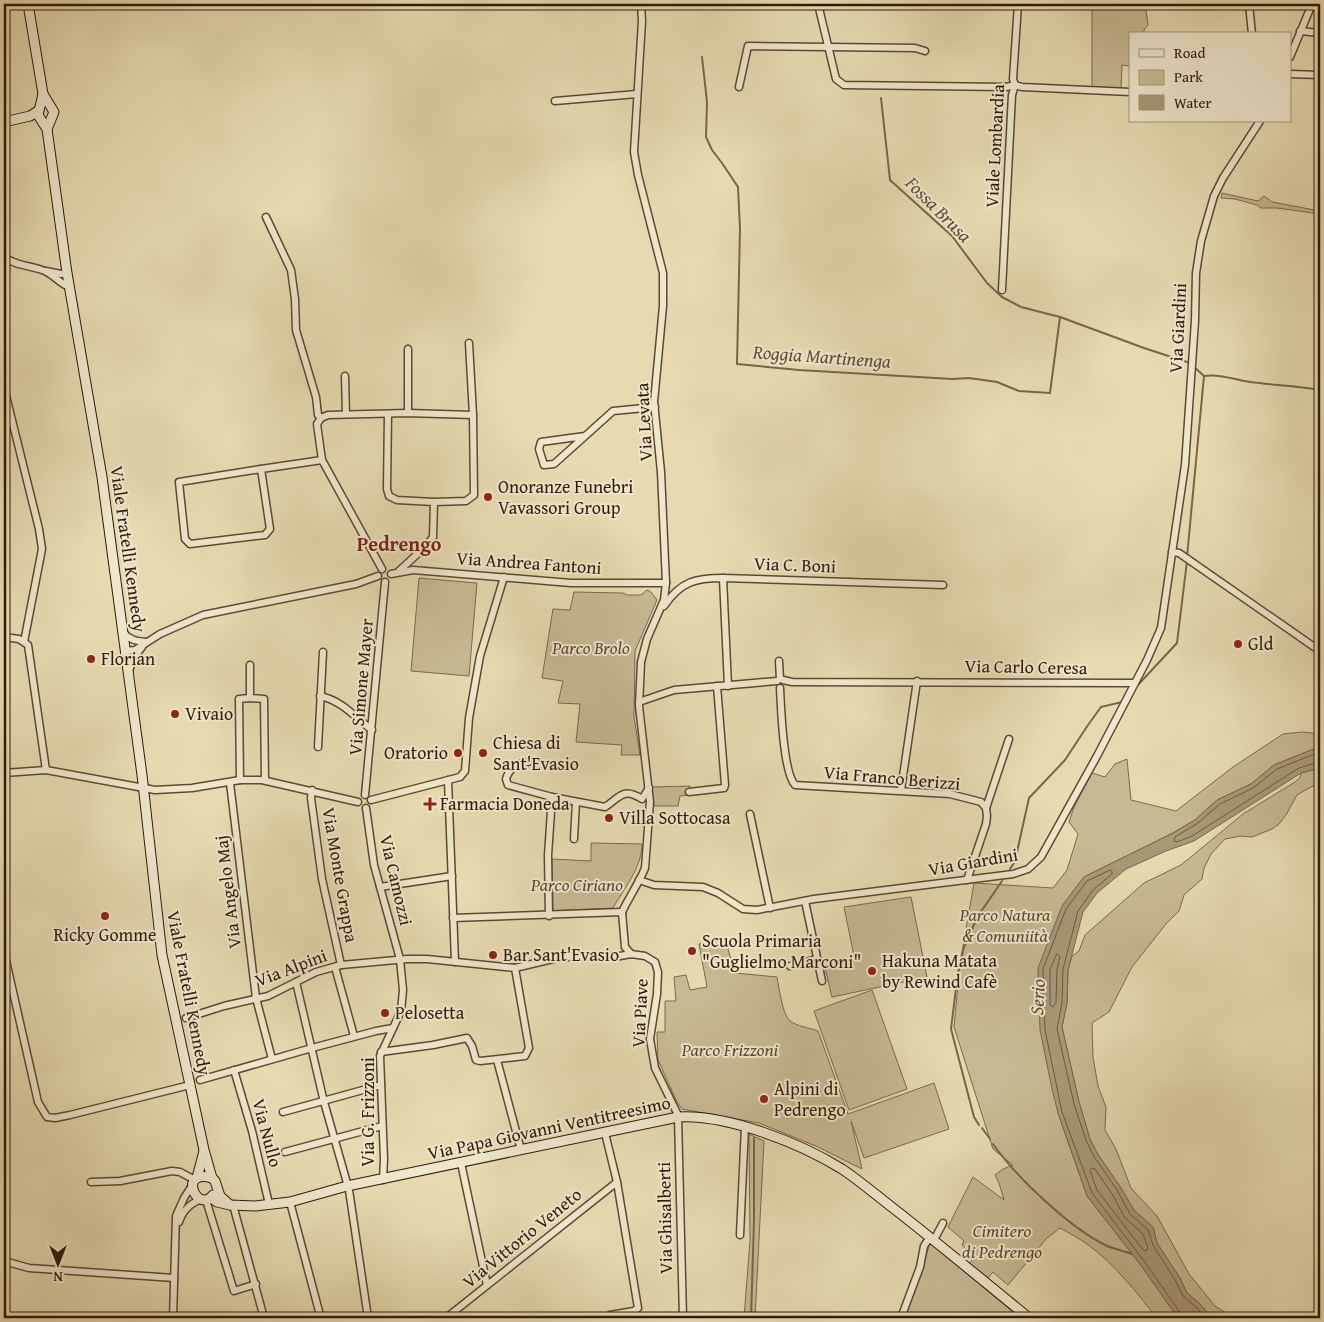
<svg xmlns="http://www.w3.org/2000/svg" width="1324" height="1322" viewBox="0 0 1324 1322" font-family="'Gentium Book Plus',serif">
<rect width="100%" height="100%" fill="#e7dab1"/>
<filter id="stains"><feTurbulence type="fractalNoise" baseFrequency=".004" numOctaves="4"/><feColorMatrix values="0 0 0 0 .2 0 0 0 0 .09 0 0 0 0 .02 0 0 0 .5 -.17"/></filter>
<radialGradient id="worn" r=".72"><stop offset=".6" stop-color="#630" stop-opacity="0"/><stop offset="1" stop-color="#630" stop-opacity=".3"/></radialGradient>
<!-- green -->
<g fill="#c8b994" stroke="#7c684e">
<polygon points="1092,4 1145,4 1148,25 1144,30 1144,34 1130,34 1130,66 1122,65 1121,88 1092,87"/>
<polygon points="1222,193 1258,201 1264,196 1272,202 1320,211 1320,214 1277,208 1261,208 1257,205 1235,199 1221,198"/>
<polygon points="419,578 477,583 469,676 411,671"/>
<polygon points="647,590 651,592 657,600 635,651 634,717 640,755 621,755 622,745 576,742 580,704 558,703 563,681 542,678 553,609 570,610 574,592 623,593 627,595 641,595"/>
<path d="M1302,732L1320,734V749L1311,750L1274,765L1251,784L1217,800L1195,820L1173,833L1084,877L1062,906L1058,1113L1087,1196L1140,1264L1178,1318H1157C1136,1292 1115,1264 1087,1244C1079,1238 1069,1233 1060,1228L1046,1239L1008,1285L993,1272L988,1278L969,1264L974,1258L962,1245L964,1241L948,1227L973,1177L1004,1200L999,1183L995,1175L1003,1169L1013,1165L993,1149L954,1027L960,963L974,883L1053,888L1067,870L1078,834L1069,822L1074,807L1092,773L1105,777L1115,764L1127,759L1131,800L1176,811L1233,767L1283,734Z"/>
<polygon points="1320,768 1320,782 1297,795 1286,815 1279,824 1272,829 1252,837 1241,836 1225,839 1211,854 1204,868 1202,879 1184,895 1179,911 1166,924 1132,967 1109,1012 1092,1023 1093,1057 1098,1086 1106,1107 1105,1130 1116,1149 1131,1188 1157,1216 1189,1274 1215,1306 1234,1318 1212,1318 1199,1303 1187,1293 1180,1278 1157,1243 1153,1227 1134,1211 1121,1188 1097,1153 1090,1139 1079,1102 1062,1027 1067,1003 1068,970 1072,956 1079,951 1085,935 1144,883 1181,865 1243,814 1295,782 1300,778 1301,773"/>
<polygon points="690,786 690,795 680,796 678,806 654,806 652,787"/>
<path d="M591,843L642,844C642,867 624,889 613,908L553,911L552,859L591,861Z"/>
<polygon points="911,897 927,977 832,997 825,968 855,961 844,907"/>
<path d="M725,939L735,973L777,977C779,987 782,1012 789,1020C797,1027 811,1028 818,1031L848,1114L934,1083L949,1129L864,1158L851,1121L862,1169L818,1147L759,1123L682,1109L677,1102L658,1060L657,1032H665V1001H676L674,977L686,975L690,990L707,987L699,944Z"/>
<polygon points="872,990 907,1089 849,1110 814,1011"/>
<polygon points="749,1134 764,1141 755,1318 744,1318 750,1241"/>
<polygon points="930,1243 1020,1318 903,1318 919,1278"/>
</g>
<!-- water -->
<polygon fill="#a99878" stroke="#79654b" points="1320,749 1320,768 1301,773 1194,841 1166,851 1126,869 1097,893 1083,912 1068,970 1067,1003 1062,1027 1079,1102 1090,1139 1097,1153 1121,1188 1134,1210 1153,1227 1157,1243 1180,1278 1187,1293 1199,1303 1212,1318 1178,1318 1140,1264 1087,1196 1058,1113 1052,1089 1040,1030 1038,968 1062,906 1084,877 1173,833 1195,820 1217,800 1251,784 1274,765 1311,750"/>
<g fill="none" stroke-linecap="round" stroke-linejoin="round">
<!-- shore -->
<g stroke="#6d5840" stroke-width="1">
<polyline points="1320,754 1312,755 1277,769 1253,788 1220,804 1198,823 1175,837 1174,841 1177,842 1192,836 1299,768 1312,764 1320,763"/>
<polygon points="1057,954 1060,957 1057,969 1056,1002 1053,1007 1050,1005 1050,970"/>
<polygon points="1092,1168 1095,1169 1112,1194 1125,1218 1143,1234 1148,1248 1146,1251 1143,1250 1097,1190 1090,1171"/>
<polyline points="1181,1318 1181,1314 1144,1261 1092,1193 1062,1112 1045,1030 1043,969 1066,909 1087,881 1110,870 1112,871 1112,874 1093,890 1078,911 1063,969 1062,1003 1057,1029 1074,1104 1086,1140 1093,1155 1117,1190 1130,1214 1148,1230 1153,1245 1175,1280 1183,1296 1196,1307 1206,1318"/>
</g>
<!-- stream -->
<g stroke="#79654b" stroke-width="2">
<polyline points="702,57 707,102 706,137 712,150 722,163 738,187 740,229 737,364 799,370 952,379 969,378 997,382 1019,391 1050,393 1060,317"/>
<polyline points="881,98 890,180 952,236 987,283 1002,297 1021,307 1060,317 1144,348 1190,363"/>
<path d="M1204,376C1220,374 1233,379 1250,382C1273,385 1297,386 1320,390"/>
<polyline points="1187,557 1204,376 1193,366"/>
<polyline points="1136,687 1177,643 1187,561"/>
<polyline points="1010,869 1014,863 1017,852 1029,798 1065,760 1088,725 1101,707 1122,702"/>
<polyline points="972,929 978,916 1002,881"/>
<polyline points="970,934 964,947 958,972 951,1029 974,1117 979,1125"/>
<polyline points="982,1128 990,1139"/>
<path d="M993,1144C1017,1178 1070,1228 1107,1246C1115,1249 1124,1251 1132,1254"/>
<polyline points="751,1318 754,1220 754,1138"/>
</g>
<defs>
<g id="street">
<polyline points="818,4 836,79 844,85 1006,87 1015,85 1022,87 1130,92"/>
<polyline points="1249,4 1252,34"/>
<polyline points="1302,4 1312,4"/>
<polyline points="1300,31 1320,33"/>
<polyline points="1290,57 1312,4"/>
<polyline points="1290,74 1320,75"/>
<polyline points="739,87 748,46 915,48 925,51"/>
<polyline points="555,101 637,94"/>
<polyline points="1319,133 1320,133"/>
<polyline points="266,217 291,270 295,299 296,330 316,397 318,415 321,418"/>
<path d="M4,257C16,266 28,265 42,270C52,273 59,283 69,287"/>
<polyline points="46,271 61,274 67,273"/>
<polyline points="1002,290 1012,95 1015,85 1013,79 1018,4"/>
<polyline points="408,349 408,413"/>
<polyline points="345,376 346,414"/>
<polyline points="6,396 39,529 42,549 24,642"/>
<polyline points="388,414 387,489 389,496 397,500 434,502 433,537 427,545 399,571"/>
<polyline points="321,418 328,415 408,413 473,415 469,343"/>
<polyline points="321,418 317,424 322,460 382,569"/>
<polyline points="585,436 541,442 539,449 544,465 554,464 613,411 655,407"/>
<polygon points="261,469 270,529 265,535 190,544 185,539 179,482"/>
<polyline points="261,469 322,460"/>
<polyline points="434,502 466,501 474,495 473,415"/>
<polyline points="1172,552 1179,553 1320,651"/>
<polyline points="391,574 413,570 571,583 666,583"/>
<polyline points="723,578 728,686"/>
<path d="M664,606C681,581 696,578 723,578L943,585"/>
<path d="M123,632C129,640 136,641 146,642"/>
<polyline points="4,637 19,639 28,645 46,770"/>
<polyline points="125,651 135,650 160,634 203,615 356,584 378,576"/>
<polyline points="779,661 780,679"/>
<polyline points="250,665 250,698 264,699 265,780"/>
<polyline points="129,671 133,659 142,647"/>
<polyline points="783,680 792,682 1135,683"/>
<path d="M780,688C781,707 783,772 795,785L950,794L981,802L986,808L987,816L986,824L967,880"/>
<path d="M320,696C341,700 356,718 372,730"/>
<polyline points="639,702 674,690 777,681"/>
<polyline points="318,747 323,652"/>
<path d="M528,762C517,763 509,769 506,779L508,785L552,797L605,807C620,797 623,787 642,799L649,788"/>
<polyline points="4,773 46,770 155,790 192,788 240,780 262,780 358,802"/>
<polyline points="240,780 239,699 250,698"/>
<polyline points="448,780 455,962"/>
<polyline points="230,783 256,998 272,1059"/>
<polyline points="312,790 311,798 322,879 341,965"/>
<polyline points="901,790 917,681"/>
<polyline points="689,792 724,788 725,785 717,686"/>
<polyline points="365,795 385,582"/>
<polyline points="371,800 460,777 465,771 469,718 480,656 504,577"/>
<polyline points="366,808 374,865 400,959 403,990 401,1011 380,1056 384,1159 383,1180"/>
<polyline points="986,808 1009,739"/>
<polyline points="750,814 770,908"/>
<polyline points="574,839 576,802"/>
<polyline points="639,880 654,885 703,887 718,893 743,909 757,910 814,899 1013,874 1028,869 1041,857 1097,756 1147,660 1161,628 1185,465 1195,321 1196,273 1201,241 1214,196 1223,178 1260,121"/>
<polyline points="380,887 452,876"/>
<polyline points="805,901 822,981"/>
<path d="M622,912C629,897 639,883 645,868L650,802L639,706L641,662L647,639L664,600L666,583L661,472L654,402L663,306V273L638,175L634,152L642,21L641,4"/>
<polyline points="622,912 625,947 631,954"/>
<polyline points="549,916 548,855 552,797"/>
<polyline points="453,918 622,912"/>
<polyline points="4,952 38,1102 47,1117 55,1118 70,1115 190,1085"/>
<polyline points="790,966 817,959"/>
<polyline points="335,967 354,1036"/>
<polyline points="296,982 324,1102 349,1190 368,1318"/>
<polyline points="186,1018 224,1006 268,996 316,972 341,965 407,959 427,959 515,968 561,957 620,956 631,954 645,956 655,962 658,972 657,994 650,1039 655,1068 679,1117"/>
<polyline points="381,1052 433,1045 467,1038 472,1046 476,1060 480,1061 525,1056 529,1048 515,968"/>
<polyline points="497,1060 521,1150"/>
<polyline points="234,1070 252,1131 269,1204"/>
<polyline points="200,1080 312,1048 376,1031 393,1028"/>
<polyline points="283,1112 381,1085"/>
<polyline points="678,1117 683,1318"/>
<polyline points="605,1133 617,1182 638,1308 634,1311 610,1315"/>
<polyline points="285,1152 382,1126"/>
<polyline points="461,1163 487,1285"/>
<polyline points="91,1182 120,1181 172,1171 180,1172 195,1180"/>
<polyline points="206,1200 234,1291 256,1284"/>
<polyline points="290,1202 320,1315 310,1318"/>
<polyline points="233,1205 264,1318"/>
<path d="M179,1222C183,1210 190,1204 201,1199"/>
<polyline points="740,1235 745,1126"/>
<polyline points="934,1240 943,1223"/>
<polyline points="4,1261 29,1268 174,1278"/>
<polyline points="173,1318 176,1216 184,1198 193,1184"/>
<polyline points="446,1318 617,1182"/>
<polyline points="901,1318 920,1267 924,1246 930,1237"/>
</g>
<g id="secondary">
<polyline points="28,4 43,94 38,115 47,129 67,273 102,477 142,775 162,955 204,1150 212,1178 215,1181 220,1196 230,1205"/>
<polyline points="43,94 54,112 47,129"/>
<polyline points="4,122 30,116 38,111"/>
<polyline points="197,1178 204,1151"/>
<path d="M212,1178C177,1168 197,1215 213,1195"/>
<path d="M211,1198L217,1202L230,1205L255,1206L290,1202L347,1186L678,1117C727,1114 800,1143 842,1169C860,1181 876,1195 893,1208C939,1244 984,1281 1029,1318"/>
</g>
</defs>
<!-- street casing -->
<use href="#street" stroke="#5e4832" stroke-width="9"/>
<!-- secondary casing -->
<use href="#secondary" stroke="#311808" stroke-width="11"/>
<!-- street -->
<use href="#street" stroke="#efe7cc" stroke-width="6"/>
<!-- secondary -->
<use href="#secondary" stroke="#efe7cc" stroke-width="9"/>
</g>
<!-- markers -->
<g fill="#8f2418" stroke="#efe7cc" stroke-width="2">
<circle cx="488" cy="497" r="5"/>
<circle cx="1238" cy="644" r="5"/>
<circle cx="91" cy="659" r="5"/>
<circle cx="175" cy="714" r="5"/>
<circle cx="458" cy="753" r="5"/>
<circle cx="483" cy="753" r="5"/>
<path d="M427.5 796.5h5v5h5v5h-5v5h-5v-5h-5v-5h5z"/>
<circle cx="609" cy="818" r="5"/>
<circle cx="105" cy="916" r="5"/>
<circle cx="692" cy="951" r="5"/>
<circle cx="493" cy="955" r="5"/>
<circle cx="872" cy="971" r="5"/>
<circle cx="385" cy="1013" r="5"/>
<circle cx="764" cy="1099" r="5"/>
</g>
<g text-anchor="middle" stroke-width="4" stroke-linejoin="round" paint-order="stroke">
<!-- street labels -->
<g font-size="18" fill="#311808" stroke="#efe7cc">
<text transform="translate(995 146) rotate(-87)" y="6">Viale Lombardia</text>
<text transform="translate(1178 328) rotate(-87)" y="6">Via Giardini</text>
<text transform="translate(644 422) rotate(-93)" y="6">Via Levata</text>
<text transform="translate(128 549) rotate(82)" y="6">Viale Fratelli Kennedy</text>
<text transform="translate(529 563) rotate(4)" y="6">Via Andrea Fantoni</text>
<text transform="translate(795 565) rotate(2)" y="6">Via C. Boni</text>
<text transform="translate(1026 667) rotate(1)" y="6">Via Carlo Ceresa</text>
<text transform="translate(361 687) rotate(-85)" y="6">Via Simone Mayer</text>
<text transform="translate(892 778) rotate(5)" y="6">Via Franco Berizzi</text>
<text transform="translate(973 862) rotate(-10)" y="6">Via Giardini</text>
<text transform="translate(340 875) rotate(80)" y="6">Via Monte Grappa</text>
<text transform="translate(396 880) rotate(77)" y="6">Via Camozzi</text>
<text transform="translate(228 892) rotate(-97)" y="6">Via Angelo Maj</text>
<text transform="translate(291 968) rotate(-21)" y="6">Via Alpini</text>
<text transform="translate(189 993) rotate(79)" y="6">Viale Fratelli Kennedy</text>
<text transform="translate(640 1013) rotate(-87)" y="6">Via Piave</text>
<text transform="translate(368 1112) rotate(-90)" y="6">Via G. Frizzoni</text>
<text transform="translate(549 1128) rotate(-12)" y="6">Via Papa Giovanni Ventitreesimo</text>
<text transform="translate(267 1133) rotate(75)" y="6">Via Nullo</text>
<text transform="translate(665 1218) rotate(-91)" y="6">Via Ghisalberti</text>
<text transform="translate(522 1238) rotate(-39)" y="6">Via Vittorio Veneto</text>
</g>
<!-- poi labels -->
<g font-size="18" fill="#311808" stroke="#efe7cc" text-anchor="start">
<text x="498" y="493">Onoranze Funebri<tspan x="498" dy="21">Vavassori Group</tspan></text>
<text x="1248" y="650">Gld</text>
<text x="101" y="665">Florian</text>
<text x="185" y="720">Vivaio</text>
<text x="493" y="749">Chiesa di<tspan x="493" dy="21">Sant'Evasio</tspan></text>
<text x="448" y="759" text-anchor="end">Oratorio</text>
<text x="440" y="810">Farmacia Doneda</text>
<text x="619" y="824">Villa Sottocasa</text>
<text x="105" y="941" text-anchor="middle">Ricky Gomme</text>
<text x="702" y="947">Scuola Primaria<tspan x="702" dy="21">"Guglielmo Marconi"</tspan></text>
<text x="503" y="961">Bar Sant'Evasio</text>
<text x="882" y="967">Hakuna Matata<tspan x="882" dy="21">by Rewind Cafè</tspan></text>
<text x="395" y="1019">Pelosetta</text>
<text x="774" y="1095">Alpini di<tspan x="774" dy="21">Pedrengo</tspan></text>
</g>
<!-- park labels -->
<g font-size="18" font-style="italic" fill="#5e4832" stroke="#efe7cc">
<text x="591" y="654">Parco Brolo</text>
<text x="577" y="891">Parco Ciriano</text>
<text x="1005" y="921">Parco Natura<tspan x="1005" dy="21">&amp; Comuniità</tspan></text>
<text x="730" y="1056">Parco Frizzoni</text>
<text x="1002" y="1237">Cimitero<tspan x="1002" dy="21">di Pedrengo</tspan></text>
</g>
<!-- water labels -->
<g font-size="19" font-style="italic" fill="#614b35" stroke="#efe7cc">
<text transform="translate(939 209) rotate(45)" y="7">Fossa Brusa</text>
<text transform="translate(822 356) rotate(4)" y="7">Roggia Martinenga</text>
<text transform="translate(1037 997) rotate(-87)" y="7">Serio</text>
</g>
<!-- quarter labels -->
<g font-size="20" font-weight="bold" fill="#7a1f14" stroke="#efe7cc">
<text x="399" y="551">Pedrengo</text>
</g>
</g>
<!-- margin -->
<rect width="1324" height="1322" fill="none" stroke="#e7dab1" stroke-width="20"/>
<rect x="5" y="5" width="1314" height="1312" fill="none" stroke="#311808" stroke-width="2.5"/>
<rect x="10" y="10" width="1304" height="1302" fill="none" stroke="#311808"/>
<!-- legend -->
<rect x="1129" y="32" width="162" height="90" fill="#efe7cc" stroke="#a3947e"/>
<rect x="1139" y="49" width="25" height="8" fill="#efe7cc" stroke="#a3947e"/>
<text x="1174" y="58" font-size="15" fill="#311808">Road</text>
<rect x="1139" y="70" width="25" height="15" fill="#c8b994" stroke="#a3947e"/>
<text x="1174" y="82" font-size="15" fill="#311808">Park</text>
<rect x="1139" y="95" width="25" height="15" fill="#a99878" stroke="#a3947e"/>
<text x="1174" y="108" font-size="15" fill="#311808">Water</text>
<!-- north arrow -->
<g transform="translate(58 1264) rotate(180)" stroke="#efe7cc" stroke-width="4" paint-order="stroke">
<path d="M0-4L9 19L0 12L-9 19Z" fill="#311808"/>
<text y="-8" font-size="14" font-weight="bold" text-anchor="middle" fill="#311808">N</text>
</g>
<rect width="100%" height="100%" filter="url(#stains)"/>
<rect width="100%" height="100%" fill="url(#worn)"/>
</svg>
